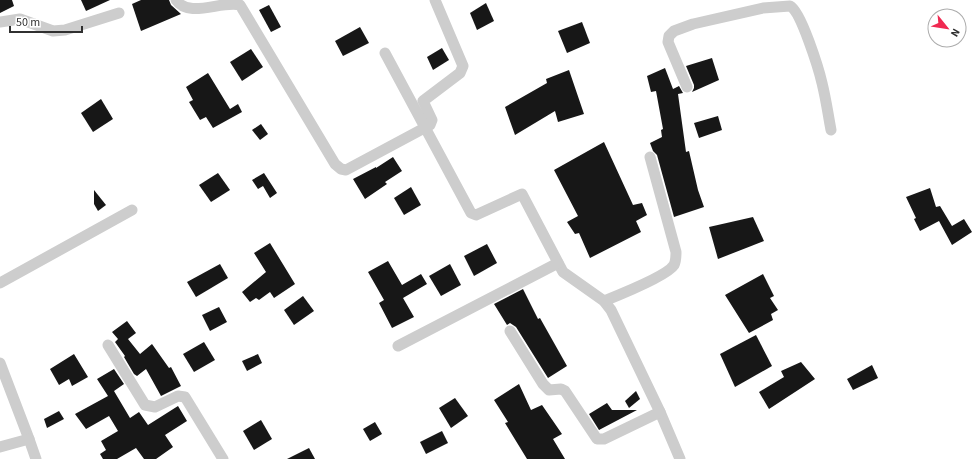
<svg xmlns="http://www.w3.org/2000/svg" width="975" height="459" viewBox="0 0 975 459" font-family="'Source Sans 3',sans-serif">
<rect width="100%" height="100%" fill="#fff"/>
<!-- building -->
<g fill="#171717">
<polygon points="0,0 12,0 14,6 0,13"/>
<polygon points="81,0 110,0 86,11"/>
<polygon points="141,0 169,0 171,5 181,14 141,31 132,4"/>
<polygon points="486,3 494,21 477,30 470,13"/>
<polygon points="269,5 281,27 271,32 259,10"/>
<polygon points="582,22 590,43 567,53 558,31"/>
<polygon points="360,27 369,43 343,56 335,41"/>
<polygon points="442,48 449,60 433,70 427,57"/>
<polygon points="251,49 263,67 242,81 230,62"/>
<polygon points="712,58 719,80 692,92 694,88 694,85 686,66"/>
<polygon points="665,68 673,89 679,86 683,93 678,94 686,152 689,151 698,190 704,207 674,217 657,155 653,151 650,143 662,137 661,130 663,129 656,91 651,92 647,76"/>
<polygon points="569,70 584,114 558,122 555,111 515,135 505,107 547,83 546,79"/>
<polygon points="208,73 230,109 238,104 242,112 213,128 206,117 200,120 189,102 193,100 186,87"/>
<polygon points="101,99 113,119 93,132 81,113"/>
<polygon points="718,116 722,130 699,138 694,123"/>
<polygon points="261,124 268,134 260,140 252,130"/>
<polygon points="604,142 633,205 642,203 647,215 636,221 641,232 590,258 579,233 575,234 567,222 578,216 554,170"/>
<polygon points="393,157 402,171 385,182 387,184 365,199 353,179 376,167 376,168"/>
<polygon points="218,173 230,190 211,202 199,185"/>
<polygon points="264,173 277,193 270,198 263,186 258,189 252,180"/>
<polygon points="411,187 421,205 404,215 394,198"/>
<polygon points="930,188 936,207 940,206 952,226 964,219 972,232 952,245 939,221 920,231 914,219 916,218 906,197"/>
<polygon points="94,190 106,205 98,211 94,204"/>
<polygon points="753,217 764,241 718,259 709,227"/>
<polygon points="270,243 295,284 274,298 270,292 259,300 256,298 250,302 242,292 266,272 254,253"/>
<polygon points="487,244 497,263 474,276 464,256"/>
<polygon points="388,261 402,285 421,274 427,284 403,298 414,317 392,328 379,303 384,300 368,272"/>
<polygon points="220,264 228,278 196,297 187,282"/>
<polygon points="450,264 461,285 441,296 429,276"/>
<polygon points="763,274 774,296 770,298 778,310 771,314 773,320 749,333 725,295"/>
<polygon points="523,289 538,319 540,318 567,366 548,378 516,327 510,323 507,325 494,304"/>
<polygon points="303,296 314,311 294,325 284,310"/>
<polygon points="219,307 227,322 210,331 202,315"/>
<polygon points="127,321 136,333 128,339 140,354 152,344 169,368 171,367 181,386 161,396 146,369 137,376 134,374 124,357 125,356 115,342 118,339 112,332"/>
<polygon points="756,335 772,366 735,387 720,354"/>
<polygon points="204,342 215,360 194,372 183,354"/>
<polygon points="74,354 88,377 72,386 69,379 59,385 50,369"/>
<polygon points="258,354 262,363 247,371 242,361"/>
<polygon points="801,362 815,379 769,409 759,392 784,377 781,371"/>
<polygon points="872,365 878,378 853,390 847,379"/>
<polygon points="114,369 124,384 114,391 130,418 139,412 148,425 178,406 187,421 165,435 173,447 156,459 144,459 136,448 117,459 103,459 100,454 106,450 101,441 118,431 109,416 86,429 75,414 108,396 97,379"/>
<polygon points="519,384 531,410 542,405 562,434 553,439 565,459 527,459 505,423 508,422 494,400"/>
<polygon points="636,391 640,399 629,408 625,401"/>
<polygon points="455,398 468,416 451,428 439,408"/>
<polygon points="607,403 612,410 637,410 599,430 589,414"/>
<polygon points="59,411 64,419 47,428 44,419"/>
<polygon points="261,420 272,439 254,450 243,431"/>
<polygon points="375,422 382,434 370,441 363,429"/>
<polygon points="442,431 448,443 426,454 420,442"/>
<polygon points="309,448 315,459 287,459"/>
</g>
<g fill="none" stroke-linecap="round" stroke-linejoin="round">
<!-- street -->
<g stroke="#cdcdcd" stroke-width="11">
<path d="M176,0C189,19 222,0 240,5L335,164L341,169L346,170L430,125L432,120L423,101L460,73L463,66L435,0"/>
<polyline points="0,22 20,19 53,31 65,30 119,13"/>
<polyline points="385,53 471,213 476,215 522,194 563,272 604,301 611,310 660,412 680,459"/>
<path d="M687,87L668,42L669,36L674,31L693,24L763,8L790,6C801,11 819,70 822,83C826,99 828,114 831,130"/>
<polyline points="0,283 132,210"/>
<path d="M604,301C619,295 667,276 674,265C676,261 676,257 676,252L650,157"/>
<polyline points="510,331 543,384 549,390 561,389 565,391 597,439 604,439 660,412"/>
<polyline points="108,345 145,405 155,407 178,396 185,397 223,459"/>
<polyline points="398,346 558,263"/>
<polyline points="0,363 29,439 36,459"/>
<polyline points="0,447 29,439"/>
</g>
</g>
<!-- north arrow -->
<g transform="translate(947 28) rotate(120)"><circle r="19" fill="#ffffff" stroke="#acacac"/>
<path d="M0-3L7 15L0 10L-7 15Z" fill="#f02951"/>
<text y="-6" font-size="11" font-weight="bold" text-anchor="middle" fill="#303030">N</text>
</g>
<!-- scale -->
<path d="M10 26v6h72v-6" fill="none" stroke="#303030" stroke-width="2"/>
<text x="16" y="26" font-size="12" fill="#303030" stroke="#ffffff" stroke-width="3" paint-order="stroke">50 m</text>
</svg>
